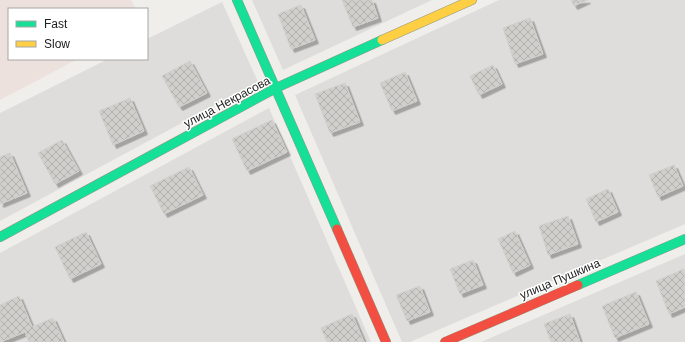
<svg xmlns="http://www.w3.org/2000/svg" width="685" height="342" viewBox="0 0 685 342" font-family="Helvetica,sans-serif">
<defs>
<pattern id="building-cross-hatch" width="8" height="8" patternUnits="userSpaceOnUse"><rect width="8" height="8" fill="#d0cfcb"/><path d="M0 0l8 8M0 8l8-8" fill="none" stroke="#b2b1ae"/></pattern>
<filter id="shadow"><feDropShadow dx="3.5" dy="3.5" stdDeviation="0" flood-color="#0004"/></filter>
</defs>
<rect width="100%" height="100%" fill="#efeeea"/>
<!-- residential -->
<g fill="#dedddb">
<polygon points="252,0 432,0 283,70"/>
<polygon points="499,0 685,0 685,224 410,342 402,342 295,95"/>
<polygon points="222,2 258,82 0,221 0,113 108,59 147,59 147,39"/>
<polygon points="269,108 371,342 0,342 0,253"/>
<polygon points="685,254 685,342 481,342"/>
</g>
<!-- commercial -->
<polygon fill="#ece1dd" points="0,0 131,0 136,9 9,9 9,59 78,59 0,100"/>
<!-- building -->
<g fill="url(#building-cross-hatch)" stroke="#d2d0cc" filter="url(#shadow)">
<polygon points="342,0 372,0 378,18 353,27"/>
<polygon points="571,0 587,0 574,6"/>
<polygon points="301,5 315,40 291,49 278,14"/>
<polygon points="530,18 543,54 515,64 503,28"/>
<polygon points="190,61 207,93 179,107 162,76"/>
<polygon points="493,65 502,84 479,95 470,76"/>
<polygon points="405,72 417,101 392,111 380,83"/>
<polygon points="345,83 360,122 330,133 315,94"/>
<polygon points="130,98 144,131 113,145 99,111"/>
<polygon points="272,120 287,152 247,171 232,139"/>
<polygon points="62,140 79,171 55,184 38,153"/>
<polygon points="10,153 27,193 0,204 0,157"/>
<polygon points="674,165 683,186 658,197 649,175"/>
<polygon points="189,167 203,195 164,214 150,186"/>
<polygon points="608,189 618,212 596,222 586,199"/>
<polygon points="568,216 578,244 548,255 539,226"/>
<polygon points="515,231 530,265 513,273 498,239"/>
<polygon points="86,232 101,264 70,279 55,247"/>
<polygon points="473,260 483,285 460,294 450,269"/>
<polygon points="684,269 685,307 669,314 656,281"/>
<polygon points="420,286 430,312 407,321 396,295"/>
<polygon points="636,292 649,324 615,338 602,306"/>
<polygon points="19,296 32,327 53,318 64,342 29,342 25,332 0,342 0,305"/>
<polygon points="352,314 364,342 327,342 321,328"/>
<polygon points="570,314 580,342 551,342 544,324"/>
</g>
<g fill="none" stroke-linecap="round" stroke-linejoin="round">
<defs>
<g id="fast">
<polyline points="237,0 337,229"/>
<polyline points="0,237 276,88 382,40"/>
<polyline points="578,285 685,239"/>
</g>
<polyline id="slow" points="382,40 472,0"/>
<g id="jam">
<polyline points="337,229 386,342"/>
<polyline points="445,342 578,285"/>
</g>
</defs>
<!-- fast casing -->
<use href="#fast" stroke="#939883" stroke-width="10"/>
<!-- slow casing -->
<use href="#slow" stroke="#939883" stroke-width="10"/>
<!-- jam casing -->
<use href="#jam" stroke="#939883" stroke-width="10"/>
<!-- fast -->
<use href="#fast" stroke="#16e098" stroke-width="9"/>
<!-- slow -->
<use href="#slow" stroke="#ffcf43" stroke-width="9"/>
<!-- jam -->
<use href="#jam" stroke="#f24e42" stroke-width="9"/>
</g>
<g text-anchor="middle" stroke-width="3" stroke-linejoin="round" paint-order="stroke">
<!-- street labels -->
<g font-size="12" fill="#212121" stroke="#fff">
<text transform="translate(227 102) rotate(-28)" y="4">улица Некрасова</text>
<text transform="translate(560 279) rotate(-23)" y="4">улица Пушкина</text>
</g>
</g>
<!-- legend -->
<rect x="8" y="8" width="140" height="52" fill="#ffffff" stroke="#a6a6a6"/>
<rect x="16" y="21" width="20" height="6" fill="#16e098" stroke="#a6a6a6"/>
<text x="44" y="28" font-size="12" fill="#212121">Fast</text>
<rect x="16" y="41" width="20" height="6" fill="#ffcf43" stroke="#a6a6a6"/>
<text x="44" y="48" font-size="12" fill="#212121">Slow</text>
</svg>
